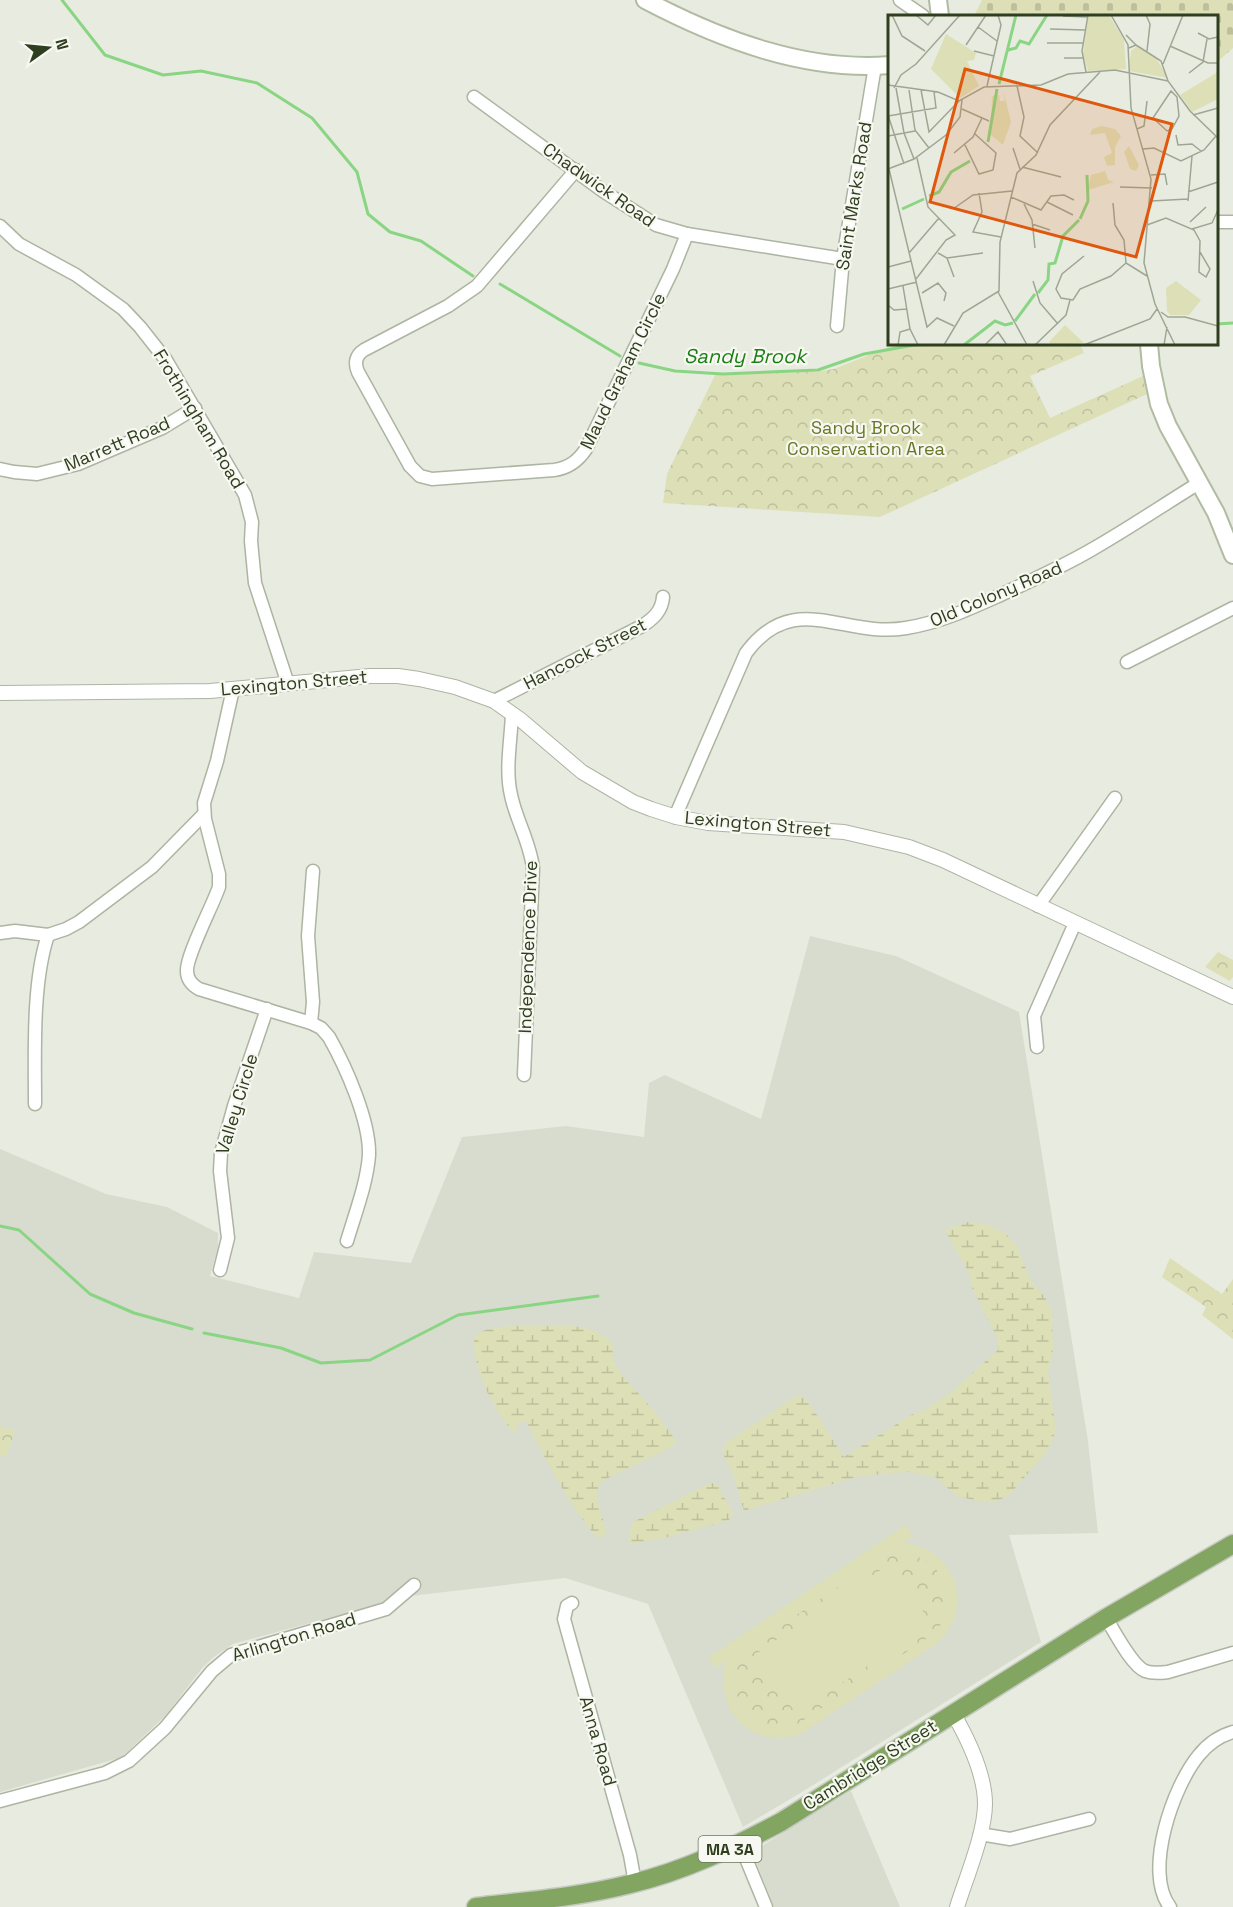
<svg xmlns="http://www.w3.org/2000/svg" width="1233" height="1907" viewBox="0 0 1233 1907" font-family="'Space Grotesk',sans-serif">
<defs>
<pattern id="wetland-marsh" width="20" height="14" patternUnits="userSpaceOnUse" patternTransform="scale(1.5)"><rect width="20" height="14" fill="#dddfb7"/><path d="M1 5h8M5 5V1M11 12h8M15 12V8" fill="none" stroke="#bec09d"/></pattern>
<pattern id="cemetery-stones" width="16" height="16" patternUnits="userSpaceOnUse" patternTransform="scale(1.5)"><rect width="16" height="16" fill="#dddfb7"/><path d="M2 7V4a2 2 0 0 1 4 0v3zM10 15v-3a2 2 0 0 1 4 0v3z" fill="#bec09d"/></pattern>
<pattern id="park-crowns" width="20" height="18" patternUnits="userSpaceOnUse" patternTransform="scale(1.5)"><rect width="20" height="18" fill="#dddfb7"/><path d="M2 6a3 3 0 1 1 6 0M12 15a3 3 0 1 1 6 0" fill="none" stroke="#bec09d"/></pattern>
</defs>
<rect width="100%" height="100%" fill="#e8ece0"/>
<!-- built -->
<g fill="#d8dcce">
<polygon points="810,936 896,956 1019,1012 1088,1441 1098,1533 1009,1535 1041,1642 802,1792 743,1827 648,1604 565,1578 410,1596 233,1644 215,1656 203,1667 166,1715 125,1754 116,1759 0,1792 0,1149 106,1194 167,1207 218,1233 218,1247 210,1276 299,1298 314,1252 411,1263 462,1137 566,1126 644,1137 649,1083 665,1075 761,1119"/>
<polygon points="851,1791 900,1907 774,1907 752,1852"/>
</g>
<!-- wetland -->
<g fill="url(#wetland-marsh)">
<polygon points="968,1222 986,1224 1005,1233 1016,1245 1031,1281 1045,1297 1052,1312 1053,1350 1048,1372 1056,1430 1049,1449 1009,1495 997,1501 982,1502 957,1496 934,1476 907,1472 859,1476 744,1511 733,1474 723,1454 723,1448 727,1442 793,1398 801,1396 808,1401 844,1457 911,1415 926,1409 948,1395 998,1350 998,1339 972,1288 969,1273 945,1230"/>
<path d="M554,1326C580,1326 594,1326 614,1344C607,1363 627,1380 638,1393C648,1404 670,1429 676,1442L670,1448L602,1481C589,1497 605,1515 606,1533L598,1539C568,1504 547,1462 526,1421L519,1422L514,1434C493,1407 473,1372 474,1337C487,1322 534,1327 554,1326Z"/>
<polygon points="710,1483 717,1484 733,1514 729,1520 664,1538 629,1544 630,1531 633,1522"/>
</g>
<!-- cemetery -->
<polygon fill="url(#cemetery-stones)" points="982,0 1233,0 1233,48 1217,62 1216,16 974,16"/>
<!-- park -->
<g fill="url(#park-crowns)">
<polygon points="896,344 1080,344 1084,353 1030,376 1050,418 1143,376 1147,394 880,517 663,503 667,474 716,373 815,372 834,369"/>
<polygon points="1218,952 1233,960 1233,977 1230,981 1205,967"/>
<polygon points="1170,1258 1222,1294 1233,1279 1233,1339 1202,1315 1206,1307 1162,1277"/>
<polygon points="0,1426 15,1431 6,1457 0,1455"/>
<path d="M897,1553C945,1553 968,1607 929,1638L798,1724C749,1743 713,1688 746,1649L877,1560Z"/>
</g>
<!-- pitch -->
<g fill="#dddfb7" fill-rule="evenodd">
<path d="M906,1525L913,1536L903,1543C958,1548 978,1613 933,1646L802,1733C754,1753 712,1710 726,1661L716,1668L709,1657ZM906,1553C945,1559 961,1603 935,1633L798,1724C749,1743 712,1688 746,1649L879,1559L891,1554Z"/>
<polygon points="891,1563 931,1623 796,1714 756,1654"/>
</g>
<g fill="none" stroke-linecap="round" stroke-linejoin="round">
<!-- stream -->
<g stroke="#8ad584" stroke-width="3">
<polyline points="62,0 105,55 163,75 201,71 257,83 312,118 357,172 368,214 390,232 421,241 473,276"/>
<polyline points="500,284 620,356"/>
<polyline points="1216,324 1233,323"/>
<polyline points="639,363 675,371 723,374 818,370 864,354 920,344"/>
<polyline points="0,1226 19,1230 90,1294 134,1313 192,1329"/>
<polyline points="204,1333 281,1348 321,1363 370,1360 458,1315 598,1296"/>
</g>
<defs>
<g id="minor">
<polyline points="900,0 923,16"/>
<polyline points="474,97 603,191 656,225 687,234 843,259"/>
<path d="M576,170L477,286L448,306L364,350C356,355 354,363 358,372L410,466L420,476L432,479L554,470C569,468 578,461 586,449L673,269L687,234"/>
<polyline points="1216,222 1233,222"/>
<polyline points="0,226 19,244 76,275 123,309 140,327 166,360 245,495 252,522 251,541 255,583 288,684"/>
<polyline points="837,326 843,259 875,66"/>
<polyline points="0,469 14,472 37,474 78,464 162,428 195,408"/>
<polyline points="1127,662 1233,608"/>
<path d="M233,689L217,761L204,803L205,819L219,874V887C213,905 186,956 187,971C187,979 192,985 199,989L311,1023L321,1028L329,1037C346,1067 370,1121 369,1155C367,1183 355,1214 347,1241"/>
<path d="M494,701L642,626C653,619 662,611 663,597"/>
<path d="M512,714C511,740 505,770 511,795C516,820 530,842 533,868L524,1075"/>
<path d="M675,817L746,653C794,588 844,639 906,628C938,623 967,610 996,597C1028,582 1060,568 1091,550C1128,529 1163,505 1199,483"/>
<polyline points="1038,906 1115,798"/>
<polyline points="0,933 15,931 48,935 66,929 79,922 152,867 204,814"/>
<polyline points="311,1023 313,1002 308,936 313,871"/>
<polyline points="1037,1047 1034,1016 1075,923"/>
<path d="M35,1104C35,1053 32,983 48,935"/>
<polyline points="220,1270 228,1238 220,1171 221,1153 234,1106 267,1009"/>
<polyline points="572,1603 567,1606 564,1619 630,1855 635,1883"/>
<path d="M1106,1618C1114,1631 1132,1666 1145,1671C1153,1674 1161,1673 1168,1672L1233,1653"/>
<polyline points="0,1801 105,1773 129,1761 165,1728 212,1671 231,1655 386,1609 414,1585"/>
<polyline points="980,1834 1010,1839 1089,1819"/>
<polyline points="740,1844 766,1907"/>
<path d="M1170,1907C1143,1872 1173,1786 1199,1755C1208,1744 1219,1736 1233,1732"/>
</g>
<g id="tertiary">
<polyline points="0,693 210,691 370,676 398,676 419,679 455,687 494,701 521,720 582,772 633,802 651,809 676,817 708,823 844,832 909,847 943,860 1233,997"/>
<path d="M953,1713C968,1739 985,1773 985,1804C985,1833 966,1878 957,1907"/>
</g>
<g id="secondary">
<path d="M645,0C719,39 805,72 890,65"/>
<polyline points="938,0 940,16"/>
<polyline points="1149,344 1151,366 1159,404 1168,426 1216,513 1233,555"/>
</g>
<path id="primary" d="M476,1907C527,1901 579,1897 630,1884C684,1871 732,1848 781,1822L1106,1618L1233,1544"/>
</defs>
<!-- minor casing -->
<use href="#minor" stroke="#adb4a2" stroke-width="15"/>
<!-- tertiary casing -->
<use href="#tertiary" stroke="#adb4a2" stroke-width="16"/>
<!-- secondary casing -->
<use href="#secondary" stroke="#b0bca1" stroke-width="20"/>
<!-- primary casing -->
<use href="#primary" stroke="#c5c9c0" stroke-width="21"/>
<!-- minor -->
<use href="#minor" stroke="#fff" stroke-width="12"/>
<!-- tertiary -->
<use href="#tertiary" stroke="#fff" stroke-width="14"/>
<!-- secondary -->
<use href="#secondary" stroke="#fff" stroke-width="16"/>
<!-- primary -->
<use href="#primary" stroke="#82a561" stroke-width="18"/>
</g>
<g text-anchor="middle" stroke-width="4.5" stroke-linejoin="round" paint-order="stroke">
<!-- shield labels -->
<rect fill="#f6f8f1" stroke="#6b765e" stroke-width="1.5" x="698.5" y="1836" width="63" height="26" rx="4.5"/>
<g font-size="16" font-weight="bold" fill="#2f3e1f">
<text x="730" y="1855">MA 3A</text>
</g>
<!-- street labels -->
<g font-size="18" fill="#2f3e1f" stroke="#f6f8f1">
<text transform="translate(599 185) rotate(35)" y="6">Chadwick Road</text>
<text transform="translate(854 196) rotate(-81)" y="6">Saint Marks Road</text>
<text transform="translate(623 371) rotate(-64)" y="6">Maud Graham Circle</text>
<text transform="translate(199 419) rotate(59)" y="6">Frothingham Road</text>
<text transform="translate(117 444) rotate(-23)" y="6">Marrett Road</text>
<text transform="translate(996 594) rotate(-23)" y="6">Old Colony Road</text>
<text transform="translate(585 654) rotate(-27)" y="6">Hancock Street</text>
<text transform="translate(294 683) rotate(-5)" y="6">Lexington Street</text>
<text transform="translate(758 824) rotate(5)" y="6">Lexington Street</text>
<text transform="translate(528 947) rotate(-88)" y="6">Independence Drive</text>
<text transform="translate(237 1104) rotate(-73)" y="6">Valley Circle</text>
<text transform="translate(294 1637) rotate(-17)" y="6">Arlington Road</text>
<text transform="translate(598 1741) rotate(74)" y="6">Anna Road</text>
<text transform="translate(870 1765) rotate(-32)" y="6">Cambridge Street</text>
</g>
<!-- park labels -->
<g font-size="18" fill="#6b7727" stroke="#f6f8f1">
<text x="866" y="434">Sandy Brook<tspan x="866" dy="21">Conservation Area</tspan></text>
</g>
<!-- water labels -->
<g font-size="20" font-style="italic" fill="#1c7e15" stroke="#f6f8f1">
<text x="745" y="363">Sandy Brook</text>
</g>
</g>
<!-- overview -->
<g transform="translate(888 15)">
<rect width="330" height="330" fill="#e8ece0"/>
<path d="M214,111L227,114L233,121L227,132V150L219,151L216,142L224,138L217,118L202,120L204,114ZM217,156L220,165L226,167L200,175L203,160ZM288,266L313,285L301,300H282L279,296L278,273Z" fill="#dddfb7"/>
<path d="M58,19L88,38L86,45L79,46L91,71L72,83L43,54Z" fill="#dddfb7"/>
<path d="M200,0H221L236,25L238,54L200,56L195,40ZM249,31L268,43L280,63L241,56L243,36ZM330,57V84L304,97L292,80ZM115,74L123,107L115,130L103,120L104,81L111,80L112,86H117ZM241,131L251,150L248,156L242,154L236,137ZM177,310L196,328L163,330L161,327Z" fill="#dddfb7"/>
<path fill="none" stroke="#8ad584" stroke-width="3" d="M120,35L128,33L132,26L141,29L159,0M111,69L128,0M100,127L109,74M41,181L51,177L63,157L82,146M14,194L36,184M192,204L200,186L199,160M150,278L160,265L161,249L167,248L175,221L191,205M127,306L147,279M76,330L107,306L117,310L125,308"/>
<path fill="none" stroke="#9ea693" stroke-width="1.5" d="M4,0L14,21L37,36M28,0L40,10L48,0M223,0L240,30L243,93L263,164L256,248L267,289L287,330M258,0L262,9L259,36M175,1L199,2M90,12L109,26M162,14L197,15M310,18L321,24L330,22M238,20L248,30L241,33M159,28H195M78,30L98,0M248,30L273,46L280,66L302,96L330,123M282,31L320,48H330M86,36L106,41M176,43H195M275,49L295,0M198,57L194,36L200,0M301,58L315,47L319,24M0,70L50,77L71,86L96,72L153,70L180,59L227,55L280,66M99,71L113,10L110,0M129,71L136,102L132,121L150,138M6,73L13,60L28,49L72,0M8,73L16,118L26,144M21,75L27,115L41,133M33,75L41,117L71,86M283,76L289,82L291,101L284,114L279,116L265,103ZM74,94L101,106M0,100L16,149M305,100L330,93M0,101L48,93L46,77M249,114L256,111L259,86M288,120L290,130L304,129L313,136M0,121L27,116M77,130L91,159L105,155L108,138L87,119M125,133L132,154M255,134L266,133L293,146L316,135L328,121M66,138L85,122L94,103M134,152L173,162M0,154L26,144L58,120L72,102L74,85M1,154L39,312L49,303L66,311M263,160L277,159L279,170M232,172L264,173M300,177L330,167M91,178L94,197L85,217L113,222M123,182L153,195L163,181L176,180L186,185M263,186L300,184M300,186L304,141M159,187L185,200M225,188L227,210L236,225L238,248L259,261M136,189L144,205L147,233M65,194L85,180L124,176M302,207L318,192M144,209L162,215M259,210L278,203L306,215L312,226L311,257L318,262L322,254L312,237M304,214L324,208L330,195M21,238L51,203M50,238L59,243L66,262M196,241L174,259L168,274L173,283L185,285L192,274L223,261L238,248M59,243L95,238M0,252L23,246M28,264L58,225L67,220L40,192L29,143M145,266L152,288L170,309M15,271L22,314L30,330M0,274L29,267M110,277L139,330M34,278L50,268L58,278L56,286M0,290L6,295L19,294M273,297L280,302H297L330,311M10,330L12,317L22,314M56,330L75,298L111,276L112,227L129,158L148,140L162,110L212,57M97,330L110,317L119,330M147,330L178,300L182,285M196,330L262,304L269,294M276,330L279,312"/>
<path fill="#df580d" fill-opacity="0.15" stroke="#df580d" stroke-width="3" d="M77,54L284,109L248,242L42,187Z"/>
<rect width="330" height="330" fill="none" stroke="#2f3e1f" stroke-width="3"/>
</g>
<!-- north arrow -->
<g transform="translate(48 48) rotate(75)" stroke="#f6f8f1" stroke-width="4.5" paint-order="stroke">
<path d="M0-4.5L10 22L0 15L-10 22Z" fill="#2f3e1f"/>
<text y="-9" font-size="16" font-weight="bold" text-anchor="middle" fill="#2f3e1f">N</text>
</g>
</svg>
